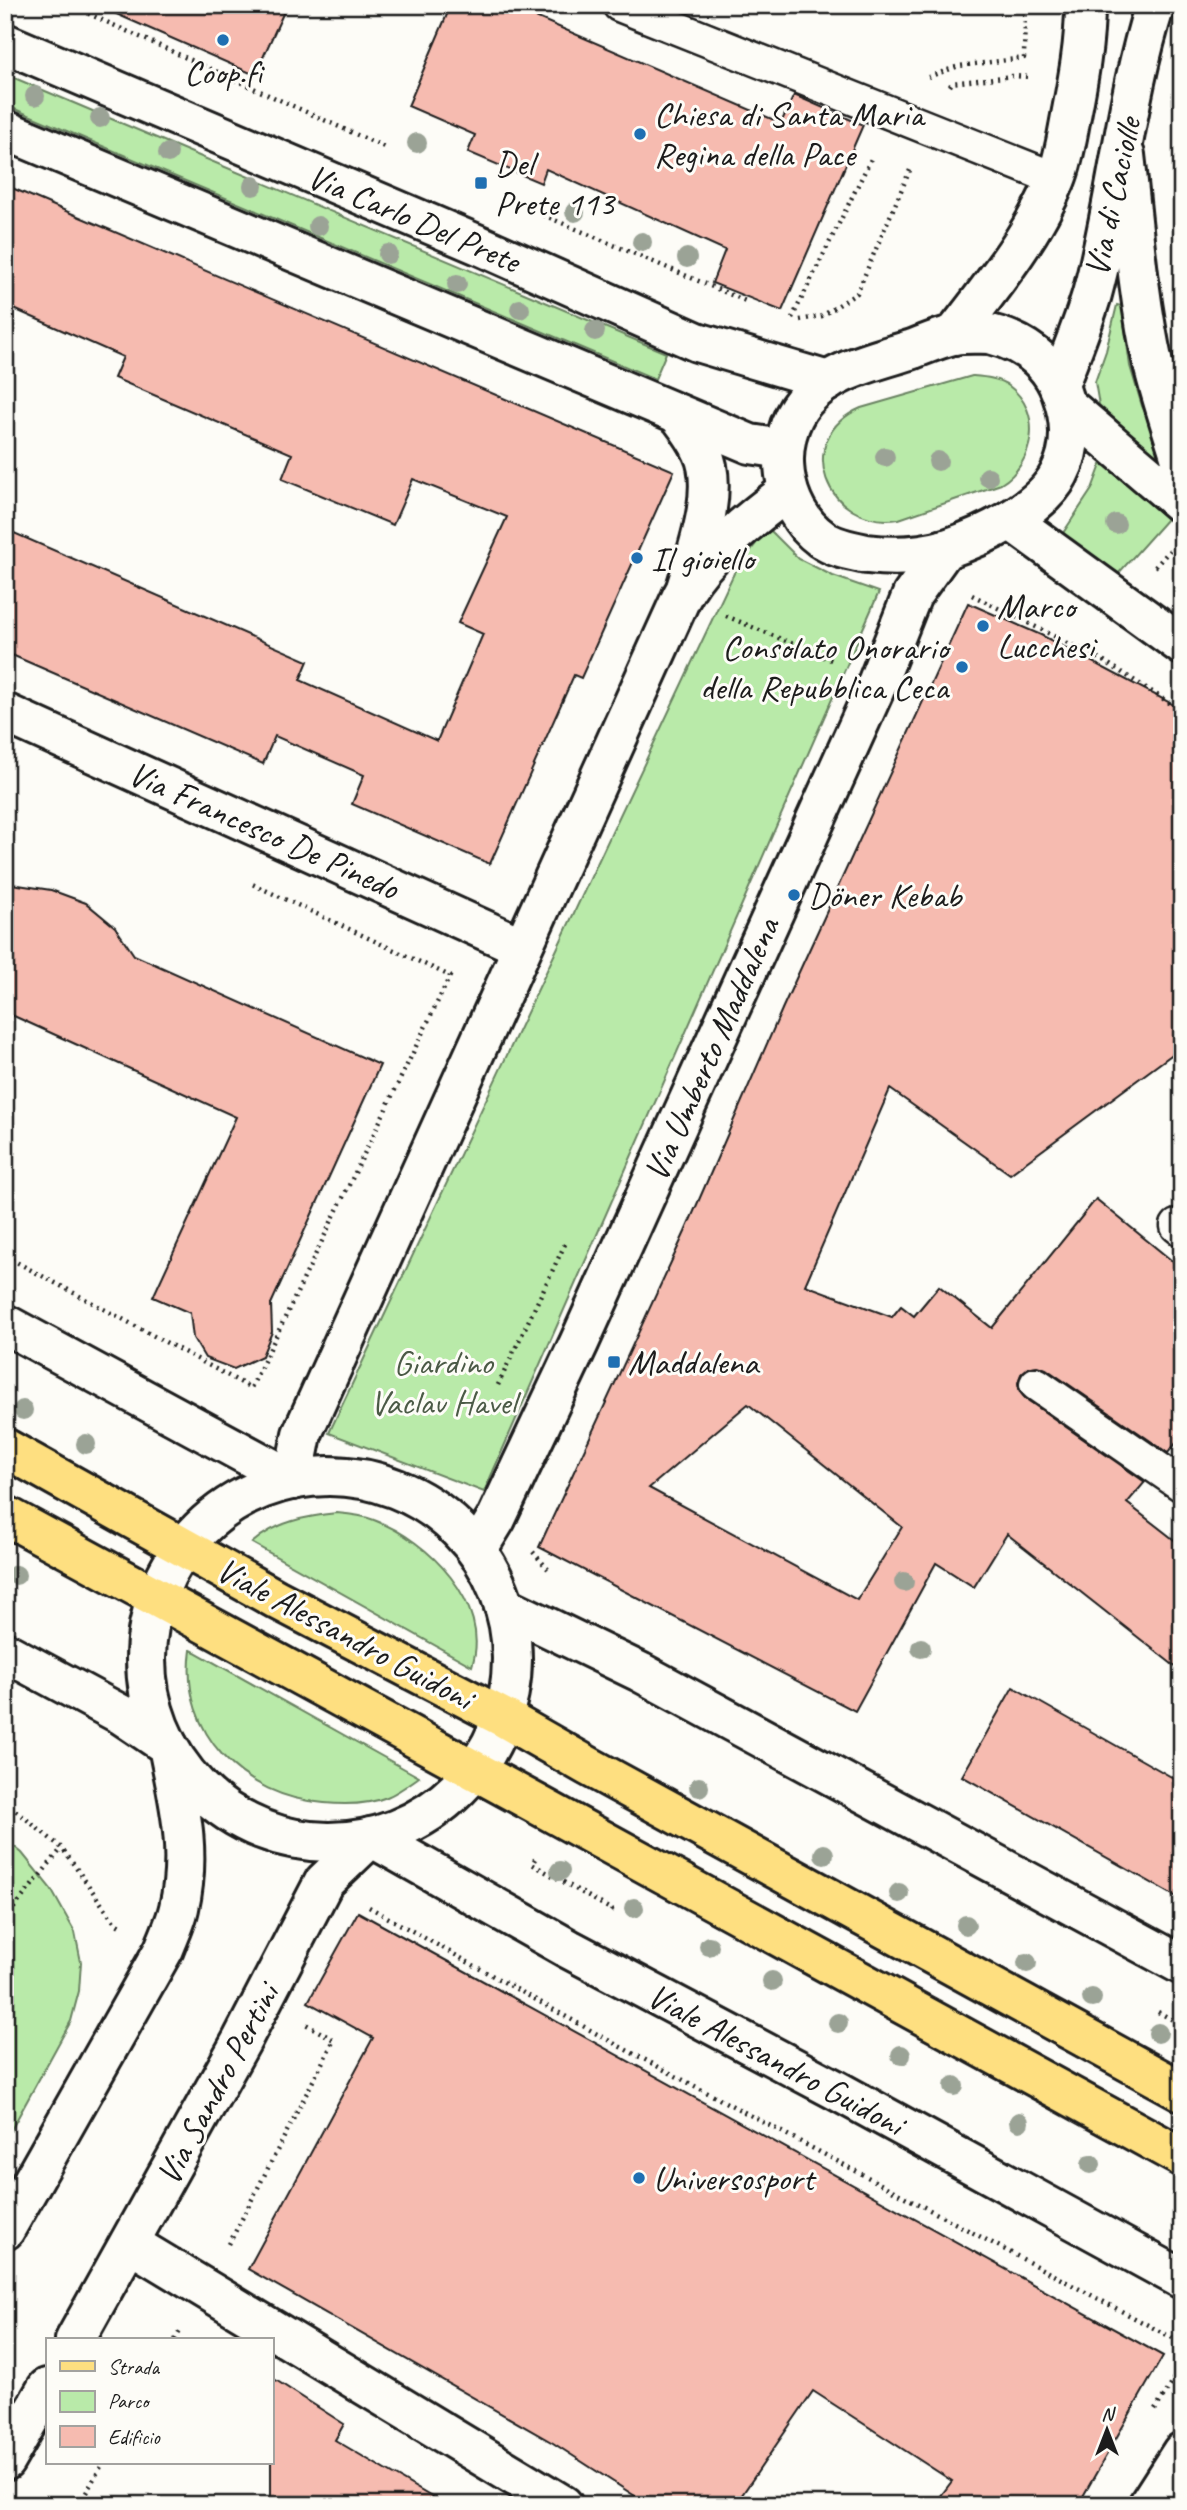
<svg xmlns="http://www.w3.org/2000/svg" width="1187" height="2510" viewBox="0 0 1187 2510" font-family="Caveat,sans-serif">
<rect width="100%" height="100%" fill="#fdfcf7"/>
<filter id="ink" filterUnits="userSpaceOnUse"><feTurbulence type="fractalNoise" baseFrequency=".0143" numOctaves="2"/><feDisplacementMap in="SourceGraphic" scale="14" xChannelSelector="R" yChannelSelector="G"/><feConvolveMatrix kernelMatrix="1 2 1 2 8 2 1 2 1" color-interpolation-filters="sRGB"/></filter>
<g filter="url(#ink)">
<!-- green -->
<g fill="#b9eaa9" stroke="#6a8362" stroke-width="2">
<polygon points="5,74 666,353 655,379 5,105"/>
<polygon points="1117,305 1122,306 1130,366 1142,406 1166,457 1161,461 1099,405 1095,382 1106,351"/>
<path d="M972,376C984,377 999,378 1009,386C1044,412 1034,464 1001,484L899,519C826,530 791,438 861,408Z"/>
<polygon points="1101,465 1108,466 1167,519 1118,574 1063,537 1063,533 1092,489"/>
<polygon points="768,528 799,559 833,576 879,592 484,1492 329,1433 735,571"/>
<path d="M337,1513C350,1514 362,1515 374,1520C428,1540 492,1604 472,1666L252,1543C275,1522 307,1516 337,1513Z"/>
<path d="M191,1650L195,1652L419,1777C409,1784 399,1792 387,1797C368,1805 345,1805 324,1803C244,1797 179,1734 191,1650Z"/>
<polygon points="5,1839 22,1853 51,1889 75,1932 81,1962 79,1991 71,2021 5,2141"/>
</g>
<!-- building -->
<g fill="#f6bbb0" stroke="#1c1c1c" stroke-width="2" fill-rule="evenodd">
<polygon points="96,5 287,5 255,75"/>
<polygon points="451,5 508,5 781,123 794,95 863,125 782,311 712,283 725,250 546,169 541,183 468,152 475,135 408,106"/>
<polygon points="5,185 674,471 581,678 574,675 490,864 352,804 364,775 275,736 263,764 5,652 5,529 308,661 300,680 437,741 483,634 458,623 507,517 413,479 393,525 282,479 292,454 114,378 123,357 5,305"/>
<path d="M968,603L1041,635L1182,709V1047L1010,1174L890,1089L805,1285L892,1317L901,1306L914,1316L939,1286L992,1328L1096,1199L1182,1269V1436L1168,1453L1046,1369L1037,1366L1028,1368L1021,1374L1018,1383L1020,1392L1026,1399L1145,1482L1127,1503L1182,1546V1672L1007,1534L974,1587L936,1563L855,1711L539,1547L685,1232L783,1007ZM748,1404L902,1527L857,1600L649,1488Z"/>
<polygon points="5,883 51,890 86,903 115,927 134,955 380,1065 271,1304 272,1332 262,1356 234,1369 205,1358 193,1338 190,1313 153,1297 236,1117 5,1012"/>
<polygon points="1013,1687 1182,1783 1182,1900 962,1776"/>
<polygon points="358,1912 1163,2356 1078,2505 934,2505 952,2481 813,2391 735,2505 649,2505 553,2443 248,2269 373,2038 308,2002"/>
<polygon points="271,2377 344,2424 335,2440 445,2505 271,2505"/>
</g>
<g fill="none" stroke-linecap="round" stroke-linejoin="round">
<defs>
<g id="lane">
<polyline points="619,5 1056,179"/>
<polyline points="1177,1226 1182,1230"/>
<polyline points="1036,1384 1182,1485"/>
</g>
<g id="street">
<polyline points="5,43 479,245 697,342 828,381"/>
<polyline points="5,130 750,444 784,449"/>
<path d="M1125,155C1133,225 1138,296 1153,364C1161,397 1172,429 1182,462"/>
<path d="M678,414C687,426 696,437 702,451C720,488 698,548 687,585"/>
<polyline points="5,713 522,947"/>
<polyline points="5,1324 293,1480"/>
<polyline points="504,1606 640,1672 1182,1965"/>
<path d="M5,1652L122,1715L168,1746C179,1802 192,1851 179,1908C176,1922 169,1936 164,1949L5,2230"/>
<polyline points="131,2244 563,2505"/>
<polyline points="75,2340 242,2040 324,1882 371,1837 569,1949 834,2089 1182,2279"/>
<polyline points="5,2461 47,2388"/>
<polyline points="1148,2505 1182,2452"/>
</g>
<g id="secondary">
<path d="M990,334C1022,342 1049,360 1061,392C1071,419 1073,448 1059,474C1041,510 982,537 946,549C921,556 892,557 867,554C852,551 834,548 822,539C780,509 771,441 804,401C830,370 876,361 913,349C926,344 940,338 953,335C965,333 978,334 990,334Z"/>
<path d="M954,335C991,287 1033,236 1056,179C1064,159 1067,137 1071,116C1078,80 1085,43 1085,5"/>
<path d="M1059,385C1070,355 1083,325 1092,294C1118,199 1125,99 1155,5"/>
<polyline points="1066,405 1182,504"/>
<polyline points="1010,520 1182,645"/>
<circle cx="329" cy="1659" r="183"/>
<path d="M293,1480L302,1434L681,598C700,559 754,516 788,491"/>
<polyline points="477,1550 496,1519 579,1343 874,691 912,595 945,549"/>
</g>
<g id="primary">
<polyline points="5,1448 276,1599 506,1719 588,1766 1182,2091"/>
<path d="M5,1515C398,1728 790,1942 1182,2157"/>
</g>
</defs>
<!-- lane casing -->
<use href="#lane" stroke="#1c1c1c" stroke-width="37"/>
<!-- street casing -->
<use href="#street" stroke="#1c1c1c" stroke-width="44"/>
<!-- secondary casing -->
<use href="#secondary" stroke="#1c1c1c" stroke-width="44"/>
<!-- primary casing -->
<use href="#primary" stroke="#1c1c1c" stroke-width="44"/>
<!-- path -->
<g stroke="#1c1c1c" stroke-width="4.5" stroke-dasharray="2 5" stroke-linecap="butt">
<polyline points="69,5 384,147"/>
<polyline points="928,77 959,66 1024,58 1025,5"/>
<polyline points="950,86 952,83 1012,76 1030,77"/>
<polyline points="543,215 748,302"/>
<polyline points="792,318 873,155"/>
<polyline points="800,320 822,316 857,293 910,170"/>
<polyline points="1155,567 1170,550"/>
<polyline points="972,595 1104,661 1182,711"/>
<polyline points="726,616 834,661"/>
<polyline points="5,1256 251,1388 450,976 250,883"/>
<polyline points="498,1385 567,1240"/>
<polyline points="533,1552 548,1569"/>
<polyline points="5,1802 62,1848 115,1923 120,1926"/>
<polyline points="535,1859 532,1864 612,1910 609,1916"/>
<polyline points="369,1907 617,2045 1182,2343"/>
<polyline points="5,1919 62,1848"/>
<polyline points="1158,2012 1182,2025"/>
<polyline points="229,2244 334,2040 304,2023"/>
<polyline points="175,2340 180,2331"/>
<polyline points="1155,2410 1171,2385 1182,2358"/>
<polyline points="79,2505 103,2463"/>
</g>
<!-- lane -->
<use href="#lane" stroke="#fdfcf7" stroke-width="32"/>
<!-- street -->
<use href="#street" stroke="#fdfcf7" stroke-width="38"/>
<!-- secondary -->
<use href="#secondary" stroke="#fdfcf7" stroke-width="38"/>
<!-- primary -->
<use href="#primary" stroke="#fedf80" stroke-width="38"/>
</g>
<!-- trees -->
<g fill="#9ba396">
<circle cx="35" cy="96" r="10"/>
<circle cx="100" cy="118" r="10"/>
<circle cx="417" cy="143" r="10"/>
<circle cx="168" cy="153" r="10"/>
<circle cx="253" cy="186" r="10"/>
<circle cx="575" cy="212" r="10"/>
<circle cx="318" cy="226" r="10"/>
<circle cx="642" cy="242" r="10"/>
<circle cx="388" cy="254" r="10"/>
<circle cx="687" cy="258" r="10"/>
<circle cx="457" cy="284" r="10"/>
<circle cx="520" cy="309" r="10"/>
<circle cx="595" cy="331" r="10"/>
<circle cx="885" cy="457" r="10"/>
<circle cx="938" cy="461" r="10"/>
<circle cx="988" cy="477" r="10"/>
<circle cx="1116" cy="524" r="10"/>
<circle cx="23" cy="1410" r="10"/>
<circle cx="86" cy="1444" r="10"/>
<circle cx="16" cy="1575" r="10"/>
<circle cx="904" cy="1582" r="10"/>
<circle cx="921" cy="1648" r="10"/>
<circle cx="699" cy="1787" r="10"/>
<circle cx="824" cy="1854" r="10"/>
<circle cx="560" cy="1871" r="10"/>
<circle cx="899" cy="1893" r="10"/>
<circle cx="634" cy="1908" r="10"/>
<circle cx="966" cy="1925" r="10"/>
<circle cx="709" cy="1946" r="10"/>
<circle cx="1027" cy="1963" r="10"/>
<circle cx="772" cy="1981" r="10"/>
<circle cx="1092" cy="1998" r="10"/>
<circle cx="838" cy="2023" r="10"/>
<circle cx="1158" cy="2033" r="10"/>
<circle cx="901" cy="2055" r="10"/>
<circle cx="954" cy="2086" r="10"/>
<circle cx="1019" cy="2122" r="10"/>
<circle cx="1091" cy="2164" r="10"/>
</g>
</g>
<!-- markers -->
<g fill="#1f6fb2" stroke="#fdfcf7" stroke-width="2.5">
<circle cx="223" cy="40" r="7"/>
<circle cx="640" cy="134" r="7"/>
<rect x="474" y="176" width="14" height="14" rx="3.5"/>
<circle cx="637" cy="558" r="7"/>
<circle cx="983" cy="626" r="7"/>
<circle cx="962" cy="667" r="7"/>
<circle cx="794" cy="895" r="7"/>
<rect x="607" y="1355" width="14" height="14" rx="3.5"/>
<circle cx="639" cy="2178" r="7"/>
</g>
<g text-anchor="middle" stroke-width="6" stroke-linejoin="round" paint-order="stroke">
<!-- poi labels -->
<g font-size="35" fill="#1c1c1c" stroke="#fdfcf7" text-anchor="start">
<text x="223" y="84" text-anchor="middle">Coop.fi</text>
<text x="654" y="126">Chiesa di Santa Maria<tspan x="654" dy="40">Regina della Pace</tspan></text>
<text x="495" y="175">Del<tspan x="495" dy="40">Prete 113</tspan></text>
<text x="651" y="570">Il gioiello</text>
<text x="997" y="618">Marco<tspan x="997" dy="40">Lucchesi</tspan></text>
<text x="948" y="659" text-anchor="end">Consolato Onorario<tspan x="948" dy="40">della Repubblica Ceca</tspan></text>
<text x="808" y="907">Döner Kebab</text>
<text x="628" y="1374">Maddalena</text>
<text x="653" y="2190">Universosport</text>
</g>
<!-- street labels -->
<g font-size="35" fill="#1c1c1c" stroke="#fdfcf7">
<text transform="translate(1112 197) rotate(-78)" y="12">Via di Caciolle</text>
<text transform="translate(414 218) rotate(23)" y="12">Via Carlo Del Prete</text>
<text transform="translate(264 830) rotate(24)" y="12">Via Francesco De Pinedo</text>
<text transform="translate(711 1049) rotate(-66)" y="12">Via Umberto Maddalena</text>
<text transform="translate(345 1633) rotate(28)" y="12">Viale Alessandro Guidoni</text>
<text transform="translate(776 2059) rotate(28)" y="12">Viale Alessandro Guidoni</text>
<text transform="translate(217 2084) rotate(-62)" y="12">Via Sandro Pertini</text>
</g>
<!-- park labels -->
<g font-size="35" fill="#4b5a46" stroke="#fdfcf7">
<text x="443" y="1374">Giardino<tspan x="443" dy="40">Vaclav Havel</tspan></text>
</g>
</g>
<!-- margin -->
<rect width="1187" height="2510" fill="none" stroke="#fdfcf7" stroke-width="28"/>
<rect x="14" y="14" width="1159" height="2482" fill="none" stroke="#1c1c1c" stroke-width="2.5" filter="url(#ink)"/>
<!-- legend -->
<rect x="46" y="2338" width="228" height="126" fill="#fdfcf7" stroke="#a3a29f" stroke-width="2"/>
<rect x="60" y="2361" width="35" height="10" fill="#fedf80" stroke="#a3a29f" stroke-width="2"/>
<text x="108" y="2374" font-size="21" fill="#1c1c1c">Strada</text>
<rect x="60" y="2391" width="35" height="21" fill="#b9eaa9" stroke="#a3a29f" stroke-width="2"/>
<text x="108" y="2408" font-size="21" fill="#1c1c1c">Parco</text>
<rect x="60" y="2426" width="35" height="21" fill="#f6bbb0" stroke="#a3a29f" stroke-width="2"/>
<text x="108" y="2444" font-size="21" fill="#1c1c1c">Edificio</text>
<!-- north arrow -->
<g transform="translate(1107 2430)" stroke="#fdfcf7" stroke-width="5" paint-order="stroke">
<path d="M0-5L12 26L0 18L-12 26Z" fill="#1c1c1c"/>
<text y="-10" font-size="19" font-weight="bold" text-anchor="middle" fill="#1c1c1c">N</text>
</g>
</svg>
